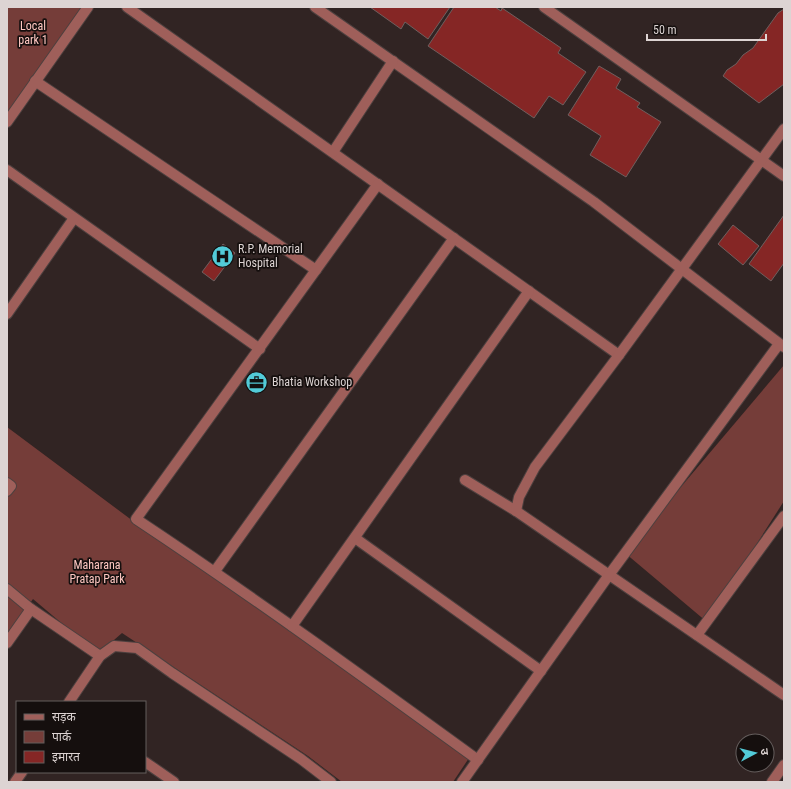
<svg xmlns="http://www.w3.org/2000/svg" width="791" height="789" viewBox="0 0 791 789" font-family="'Roboto Condensed','Noto Sans Devanagari',sans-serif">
<rect width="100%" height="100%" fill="#312423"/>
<!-- green -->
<g fill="#753d39">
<polygon points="7,7 83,7 7,114"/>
<polygon points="784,365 784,501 707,622 625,553"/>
<polygon points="7,427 133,521 213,574 469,758 453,782 342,782 308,756 122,633 98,654 33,599 7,635"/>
</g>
<!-- building -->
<g fill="#852625" stroke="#6f5f5e">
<polygon points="370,7 450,7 428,39 405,22 401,29"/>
<polygon points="454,7 495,7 501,11 502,8 561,48 558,53 586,72 563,105 549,96 534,118 428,46"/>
<polygon points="784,9 784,84 759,103 723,76 727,70 736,64 743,55 753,48 778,13"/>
<polygon points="599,66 621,79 616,88 640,103 637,107 661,122 626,177 590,155 601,136 568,115"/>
<polygon points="784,215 784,263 771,281 749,264"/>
<polygon points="733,225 759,246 743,265 718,244"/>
<polygon points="223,244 235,253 214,281 202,272"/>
</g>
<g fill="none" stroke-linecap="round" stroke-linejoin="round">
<defs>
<g id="minor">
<polyline points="127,7 619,355"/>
<polyline points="315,7 594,202 784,347"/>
<polyline points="544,7 784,176"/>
<polyline points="35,81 316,270"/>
<polyline points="7,122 88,7"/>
<polyline points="333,152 393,61"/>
<polyline points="7,170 260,349"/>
<path d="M378,184L136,519C252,596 365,678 478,760"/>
<polyline points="7,314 74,218"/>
<polyline points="465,480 516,511 784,695"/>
<polyline points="7,483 11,486 7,491"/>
<polyline points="516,511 519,497 535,467 619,355 784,129"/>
<polyline points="355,538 541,671"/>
<polyline points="215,571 454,238"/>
<polyline points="7,589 31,609 100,656"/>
<polyline points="292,626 529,291"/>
<polyline points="697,635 784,516"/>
<polyline points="7,643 31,609"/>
<polyline points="69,702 100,656 114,646 137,648 172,673 301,759 331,782"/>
<polyline points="145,762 174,782"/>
<polyline points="15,782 22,772"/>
<polyline points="462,782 609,575 779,344"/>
<polyline points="772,782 784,765"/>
</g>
</defs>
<!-- minor casing -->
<use href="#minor" stroke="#4d403f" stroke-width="12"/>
<!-- minor -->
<use href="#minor" stroke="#9f5f5a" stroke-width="10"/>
</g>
<!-- icons -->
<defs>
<symbol id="hospital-disc" viewBox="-11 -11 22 22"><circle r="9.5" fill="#52cbd8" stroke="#150f0e"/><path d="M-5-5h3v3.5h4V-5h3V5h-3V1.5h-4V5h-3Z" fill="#111"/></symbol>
<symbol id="office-disc" viewBox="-11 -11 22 22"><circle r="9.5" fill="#52cbd8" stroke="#150f0e"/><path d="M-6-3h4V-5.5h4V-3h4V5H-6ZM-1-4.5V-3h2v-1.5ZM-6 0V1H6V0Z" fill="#111"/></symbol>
</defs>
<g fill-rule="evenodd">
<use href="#hospital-disc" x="210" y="244" width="25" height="25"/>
<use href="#office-disc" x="244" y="370" width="25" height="25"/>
</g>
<g text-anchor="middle" stroke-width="3.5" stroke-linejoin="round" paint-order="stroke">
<!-- park labels -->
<g font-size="12" fill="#fec7c1" stroke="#150f0e">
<text x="33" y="30">Local<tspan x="33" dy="14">park 1</tspan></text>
<text x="97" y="569">Maharana<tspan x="97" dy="14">Pratap Park</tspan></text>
</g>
<!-- poi labels -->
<g font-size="12" fill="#ddd4d3" stroke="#150f0e" text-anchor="start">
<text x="238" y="253">R.P. Memorial<tspan x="238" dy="14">Hospital</tspan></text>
<text x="272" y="386">Bhatia Workshop</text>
</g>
</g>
<!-- border -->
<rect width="791" height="789" fill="none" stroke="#ddd4d3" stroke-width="16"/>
<!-- legend -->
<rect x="16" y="701" width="130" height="72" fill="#150f0e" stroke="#655e5d"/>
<rect x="24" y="714" width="20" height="6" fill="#9f5f5a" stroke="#655e5d"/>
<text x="52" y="721" font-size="12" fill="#ddd4d3">सड़क</text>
<rect x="24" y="731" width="20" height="12" fill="#753d39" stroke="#655e5d"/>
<text x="52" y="741" font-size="12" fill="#ddd4d3">पार्क</text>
<rect x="24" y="751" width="20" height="12" fill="#852625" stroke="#655e5d"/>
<text x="52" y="761" font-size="12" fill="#ddd4d3">इमारत</text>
<!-- north arrow -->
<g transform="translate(755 753) rotate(83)"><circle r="19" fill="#150f0e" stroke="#655e5d"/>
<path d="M0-3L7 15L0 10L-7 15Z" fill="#52cbd8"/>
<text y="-6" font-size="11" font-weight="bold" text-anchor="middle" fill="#ddd4d3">उ</text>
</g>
<!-- scale -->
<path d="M647 34v6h119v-6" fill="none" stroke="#ddd4d3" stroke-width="2"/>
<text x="653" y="34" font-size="12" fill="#ddd4d3" stroke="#150f0e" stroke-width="3" paint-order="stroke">50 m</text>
</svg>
